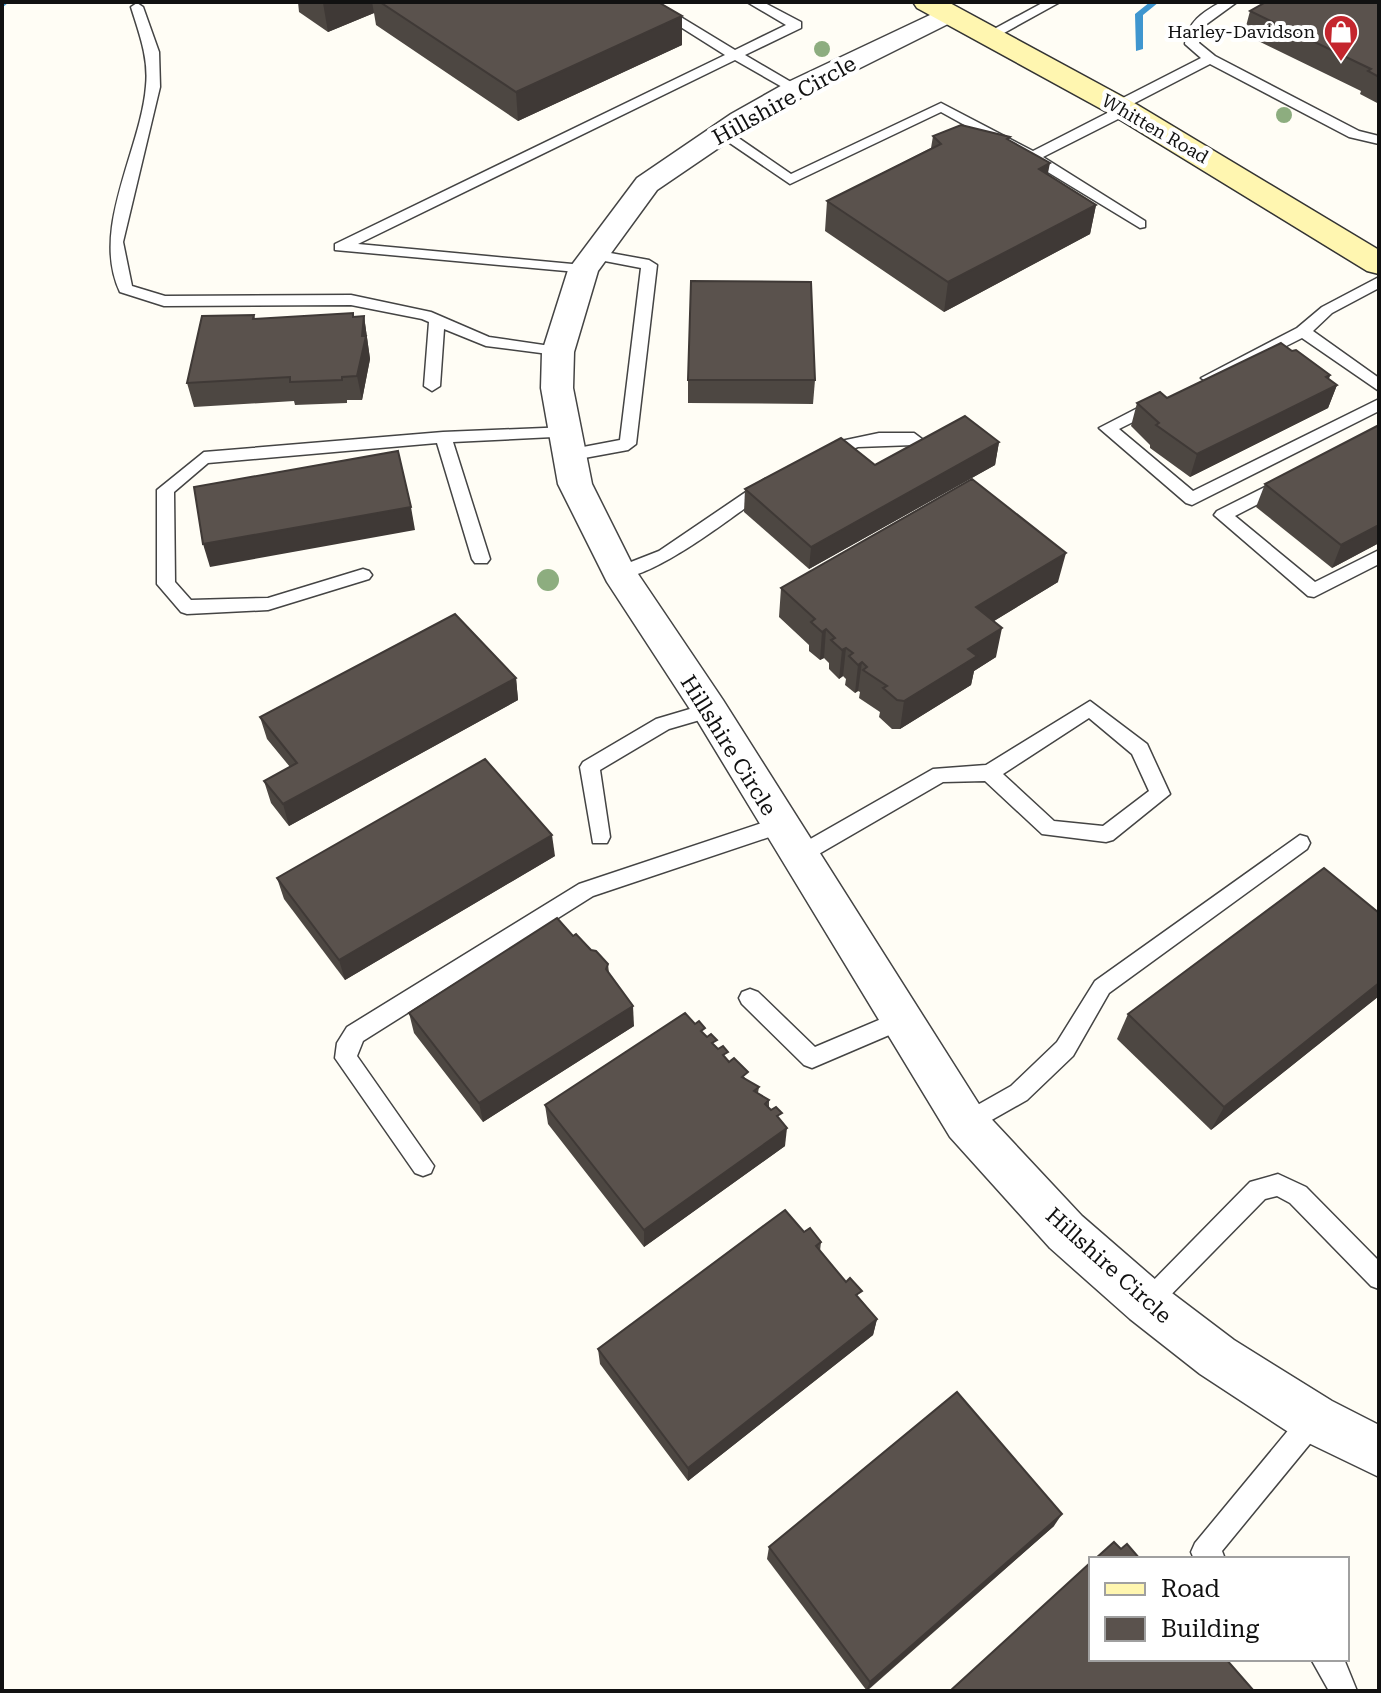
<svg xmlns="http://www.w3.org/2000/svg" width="1381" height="1693" viewBox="0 0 1381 1693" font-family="'Roboto Serif',serif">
<rect width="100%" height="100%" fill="#fffdf5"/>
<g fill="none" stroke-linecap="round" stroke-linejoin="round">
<!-- stream -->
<g fill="#3f96cf" fill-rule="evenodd">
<polygon points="2,2 9,2 2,8"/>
<polygon points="1150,2 1159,2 1143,15 1143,49 1136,51 1135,14"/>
</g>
<defs>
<g id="lane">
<polygon points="641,2 656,2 735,50 786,25 747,2 763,2 801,22 801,28 745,55 803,89 791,92 735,60 358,244 583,265 591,270 588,273 335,250 335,244 725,55"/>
<polygon points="1044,2 1060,2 995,38 983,35"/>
<path d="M1221,2H1237L1204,26L1199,43L1215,56L1359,131L1379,136V144L1349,137L1210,64L1127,107L1132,110L1130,113L1043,157L1145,221V227L1140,228L1028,160L941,112L790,184L715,133L727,130L791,174L941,103L1033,151L1115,109L1111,106L1113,103L1201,58L1185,44C1187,22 1203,12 1221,2Z"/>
<path d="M137,3L143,7L159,52L160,87L123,242L132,286L165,296L351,295L431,312L489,337L564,348V356L486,346L444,329L440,386L432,391L424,386L429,322L422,319L351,305L164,306L120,292C90,229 141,150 146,86C149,58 139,33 131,7Z"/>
<polygon points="594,250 649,260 657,265 636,444 628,450 568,461 560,455 562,451 620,440 641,268 589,258 587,255"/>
<polygon points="1379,277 1379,288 1332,313 1313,331 1379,378 1379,391 1302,338 1215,382 1209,383 1201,378 1297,328 1322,307"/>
<polygon points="1159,397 1167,402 1165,406 1119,429 1193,491 1379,399 1379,411 1192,505 1186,503 1099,428"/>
<polygon points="568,427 574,428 574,436 453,442 490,559 487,563 475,563 472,559 437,443 208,463 174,492 175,582 191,600 268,598 363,569 369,571 372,575 369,579 268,610 187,614 181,612 157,584 157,490 204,452 443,432"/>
<polygon points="879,433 914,433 922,439 914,445 858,447 825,459 817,453 841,441"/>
<polygon points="1283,478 1289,480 1289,488 1235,516 1315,582 1379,550 1379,564 1314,597 1308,596 1214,515 1217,511"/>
<path d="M765,479L771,481V489C743,509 645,587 613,577L610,573L613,569L659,551Z"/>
<path d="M1090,701L1147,744L1170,794L1113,840L1106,842L1042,834L985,781L943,782L805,862H791L788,856L791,850L933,769L986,765ZM1089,718L1132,754L1149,791L1103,826L1054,821L1003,774Z"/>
<polygon points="710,703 719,710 717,715 669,729 600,770 610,837 607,843 593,843 580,767 583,762 656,719"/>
<polygon points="780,817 787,819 790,825 787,831 593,896 363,1041 357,1056 434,1166 431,1173 423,1176 415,1173 335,1058 337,1043 347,1027 579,884"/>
<polygon points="1300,835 1307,837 1310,843 1307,849 1109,993 1073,1056 1027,1100 974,1130 966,1133 958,1130 955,1123 958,1116 1011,1086 1057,1042 1095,981"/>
<polygon points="750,989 758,992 815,1047 900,1011 908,1013 911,1020 908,1027 812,1068 804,1065 742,1004 739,998 742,992"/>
<polygon points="1278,1174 1306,1187 1379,1261 1379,1289 1371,1286 1290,1203 1277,1196 1265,1199 1155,1311 1147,1315 1139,1311 1135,1303 1139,1295 1250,1182"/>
<polygon points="1314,1407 1323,1410 1326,1419 1323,1428 1222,1551 1225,1559 1194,1559 1191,1552 1195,1543 1305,1410"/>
<polygon points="1311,1659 1344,1659 1357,1691 1329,1691"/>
</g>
<polygon id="street" points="949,6 958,9 962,14 958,19 806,95 751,126 657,190 598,271 574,352 573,388 592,484 634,568 723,700 982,1109 1082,1216 1164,1287 1234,1340 1332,1401 1379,1425 1379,1477 1296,1437 1200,1374 1130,1319 1050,1248 950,1137 697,720 607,582 558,484 541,388 542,352 568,270 637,178 731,114 786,83"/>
<polygon id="secondary" points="913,2 948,2 1136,104 1379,250 1379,274 1367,271 1114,116 917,8"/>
</defs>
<!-- lane casing -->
<use href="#lane" stroke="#444" stroke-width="3"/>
<!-- street casing -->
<use href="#street" stroke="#444" stroke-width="3"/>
<!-- secondary casing -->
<use href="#secondary" stroke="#333" stroke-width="3"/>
<!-- lane -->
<use href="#lane" fill="#fff" fill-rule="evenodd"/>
<!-- street -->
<use href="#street" fill="#fff" fill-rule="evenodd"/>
<!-- secondary -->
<use href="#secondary" fill="#fff6b0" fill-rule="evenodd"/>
</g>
<!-- trees -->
<g fill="#8dad7f">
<circle cx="822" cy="49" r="8"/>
<circle cx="1284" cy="115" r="8"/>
<circle cx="548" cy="580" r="11"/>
</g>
<!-- wall -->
<g fill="#4d4742">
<polygon points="298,2 658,2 682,45 518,121 376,25 374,13 328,32 299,12"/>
<polygon points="1379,2 1379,104 1360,94 1361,91 1244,34 1250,11"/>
<polygon points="933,136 1010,137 1009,140 1048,174 1096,205 1090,234 944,312 825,231 827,201 931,148"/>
<polygon points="353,313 354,316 364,316 370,359 362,400 347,400 347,403 295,405 294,401 194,407 187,383 254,315 255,319"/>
<polygon points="1292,351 1330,375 1329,379 1337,385 1328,408 1190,477 1150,448 1150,445 1131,426 1137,403 1167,398"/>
<polygon points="688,380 815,380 813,404 688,403"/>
<polygon points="1379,425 1379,543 1332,568 1256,507 1265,484"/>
<polygon points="999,442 995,465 809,569 744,512 745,489"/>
<polygon points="1058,582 994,621 996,657 974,671 971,685 900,729 892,729 879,717 880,712 859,698 860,692 858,691 855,693 845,685 846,679 843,676 839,679 829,669 829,663 824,658 820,660 809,651 809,645 779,617 781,588"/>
<polygon points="516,678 518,700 289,826 271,803 264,781 290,767 267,739 260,717"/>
<polygon points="555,856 345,980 284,899 277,878"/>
<polygon points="1379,913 1379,996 1211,1130 1117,1039 1128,1014"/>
<polygon points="573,936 608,964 609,973 634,1026 483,1122 414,1033 409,1013"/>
<polygon points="705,1035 747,1080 759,1087 758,1093 769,1100 769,1108 781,1121 785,1146 644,1247 548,1124 545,1105"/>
<polygon points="804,1232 821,1242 820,1251 877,1319 873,1335 688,1481 600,1364 598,1349"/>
<polygon points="1054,1526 867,1691 767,1559 769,1547"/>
</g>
<!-- shaded-wall -->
<g fill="#3f3936">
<polygon points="325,2 372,2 374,13 328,32 323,3"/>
<polygon points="682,16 682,45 518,121 516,92"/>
<polygon points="1050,163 1044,193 1039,169"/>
<polygon points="1096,205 1090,234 944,312 948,282"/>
<polygon points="364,316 370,359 362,400 357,376"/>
<polygon points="1330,375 1324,392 1337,385 1328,408 1190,477 1197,454"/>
<polygon points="999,442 995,465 809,569 811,547"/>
<polygon points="411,507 415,530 210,567 203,544"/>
<polygon points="1379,525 1379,543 1332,568 1341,545"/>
<polygon points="1066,553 1058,582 971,635 976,607"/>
<polygon points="1002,628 996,657 974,671 971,685 900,729 904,701 968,649"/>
<polygon points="826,629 824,658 820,660 822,632"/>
<polygon points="846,648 843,676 839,679 842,650"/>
<polygon points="862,662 858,691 855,693 858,665"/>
<polygon points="516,678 518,700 289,826 283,804"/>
<polygon points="552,835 555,856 345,980 339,960"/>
<polygon points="1379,983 1379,996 1211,1130 1224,1107"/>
<polygon points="633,1006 634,1026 483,1122 479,1103"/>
<polygon points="787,1128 785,1146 644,1247 644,1230"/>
<polygon points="877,1319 873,1335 688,1481 688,1468"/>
<polygon points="1062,1514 1054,1526 866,1691 870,1682"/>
</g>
<!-- building -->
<g fill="#5a524d" stroke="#3f3936" stroke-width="2">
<polygon points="380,2 658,2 682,16 516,92"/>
<polygon points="1266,2 1379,2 1379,77 1368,71 1371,69 1250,11"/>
<polygon points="961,125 1010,137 1007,139 1050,163 1039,169 1096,205 948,282 827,201 941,144 933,136"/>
<polygon points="691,281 811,282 815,380 688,380"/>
<polygon points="353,313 353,317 364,316 362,336 366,336 357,376 342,377 342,380 290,382 290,377 187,383 202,316 254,315 253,319"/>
<polygon points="1281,343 1292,351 1296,350 1330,375 1326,377 1337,385 1197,454 1156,425 1159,423 1137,403 1160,392 1167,398"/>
<polygon points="965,416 999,442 811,547 745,489 841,438 875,465"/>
<polygon points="1379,425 1379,525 1341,545 1265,484"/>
<polygon points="398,451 411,507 203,544 194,487"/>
<polygon points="972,479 1066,553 976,607 1002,628 968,649 977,656 904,701 897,700 883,688 887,686 863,670 867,667 862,662 858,665 849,656 853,653 846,648 842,650 831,640 835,638 826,629 822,632 811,622 815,619 781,588"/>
<polygon points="455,614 516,678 283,804 264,781 297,763 260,717"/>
<polygon points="485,759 552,835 339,960 277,878"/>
<polygon points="1324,868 1379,913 1379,983 1224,1107 1128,1014"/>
<polygon points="557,918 573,936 576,934 591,950 596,951 608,964 606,969 633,1006 479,1103 409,1013"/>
<polygon points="685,1013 695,1024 699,1021 705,1028 701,1031 707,1037 711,1034 717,1040 712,1043 718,1049 723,1046 728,1052 723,1055 729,1062 734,1058 748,1072 742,1077 759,1087 754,1091 769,1100 765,1104 771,1110 776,1107 782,1113 777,1116 787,1128 644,1230 545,1105"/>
<polygon points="785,1210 804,1232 810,1228 821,1242 816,1246 846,1282 850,1278 862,1291 856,1295 877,1319 688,1468 598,1349"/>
<polygon points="957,1392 1062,1514 870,1682 769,1547"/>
<polygon points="1114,1542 1121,1549 1127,1544 1140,1559 1095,1559"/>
<polygon points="1091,1562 1091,1659 1226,1659 1254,1691 950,1691"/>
</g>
<!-- icons -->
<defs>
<symbol id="shop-pin" viewBox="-11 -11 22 30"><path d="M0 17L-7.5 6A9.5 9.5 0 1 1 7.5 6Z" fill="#c4262e" stroke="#fff"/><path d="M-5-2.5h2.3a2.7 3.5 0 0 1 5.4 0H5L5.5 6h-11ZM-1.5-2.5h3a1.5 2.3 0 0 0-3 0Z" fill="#fff"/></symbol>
</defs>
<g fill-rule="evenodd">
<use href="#shop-pin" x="1321" y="12" width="40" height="54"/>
</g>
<g text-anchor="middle" stroke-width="8" stroke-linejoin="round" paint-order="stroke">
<!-- far-poi labels -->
<g font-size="18" fill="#111" stroke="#fff" text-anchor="end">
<text x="1315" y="38">Harley-Davidson</text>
</g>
<!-- far-street labels -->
<g font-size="18" fill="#111" stroke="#fff">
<text transform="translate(1155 129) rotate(30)" y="6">Whitten Road</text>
</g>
<!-- street labels -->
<g font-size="22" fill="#111" stroke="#fff">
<text transform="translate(784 100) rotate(-29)" y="8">Hillshire Circle</text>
<text transform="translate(729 745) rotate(58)" y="8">Hillshire Circle</text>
<text transform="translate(1109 1265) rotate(42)" y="8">Hillshire Circle</text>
</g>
</g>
<!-- border -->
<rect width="1381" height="1693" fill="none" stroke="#111111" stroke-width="8"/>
<!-- legend -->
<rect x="1089" y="1557" width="260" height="104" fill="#ffffff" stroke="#a0a0a0" stroke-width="2"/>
<rect x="1105" y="1583" width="40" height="12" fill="#fff6b0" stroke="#a0a0a0" stroke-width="2"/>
<text x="1161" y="1597" font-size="24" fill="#111111">Road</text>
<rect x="1105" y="1617" width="40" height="24" fill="#5a524d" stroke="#a0a0a0" stroke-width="2"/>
<text x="1161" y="1637" font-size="24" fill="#111111">Building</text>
</svg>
